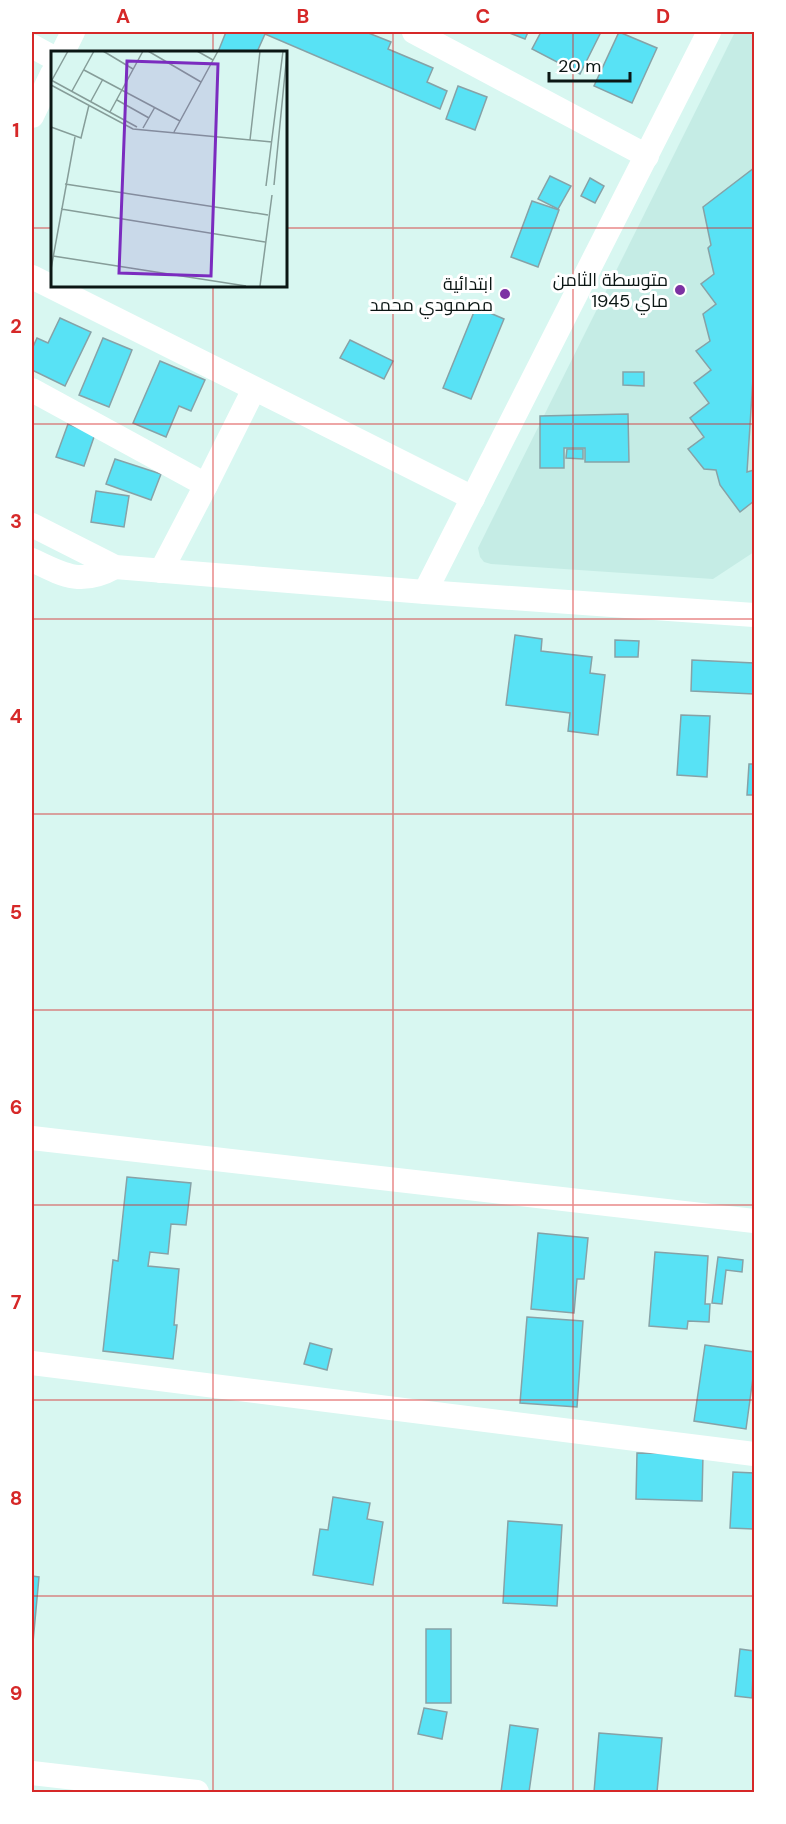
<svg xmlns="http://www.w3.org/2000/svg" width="786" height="1824" viewBox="0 0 786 1824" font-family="'DM Sans',Cairo,sans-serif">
<rect width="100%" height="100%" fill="#d8f7f1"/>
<!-- built -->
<polygon fill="#c5ece5" points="735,32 754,32 754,552 713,579 491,564 484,562 480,557 478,548"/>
<!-- building -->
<g fill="#58e2f5" stroke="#86a2a7" stroke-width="1.5">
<polygon points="226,32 366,32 391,42 388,49 433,68 427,82 447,91 440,109 265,34 257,52 218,52"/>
<polygon points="507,32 528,32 525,39"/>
<polygon points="541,32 601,32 580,74 532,49"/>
<polygon points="619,32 657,48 632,103 594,86"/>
<polygon points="458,86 487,97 475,130 446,119"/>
<polygon points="754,168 754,378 753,378 747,472 754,470 754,501 740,512 720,485 716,470 704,469 688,449 704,437 690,418 709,403 694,383 711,370 696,351 710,341 703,314 716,304 701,284 714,274 708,248 711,245 703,207"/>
<polygon points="550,176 571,186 558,209 538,199"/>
<polygon points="590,178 604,186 595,203 581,196"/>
<polygon points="532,201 559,210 538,267 511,257"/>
<polygon points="476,307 504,319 471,399 443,388"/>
<polygon points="60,318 91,332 65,386 32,370 32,349 37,338 48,343"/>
<polygon points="103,338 132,350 109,407 79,395"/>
<polygon points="350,340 393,361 384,379 340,358"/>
<polygon points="160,361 205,380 191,411 179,406 166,437 133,423"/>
<polygon points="623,372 644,372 644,386 623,385"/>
<polygon points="628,414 629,462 585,462 585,448 564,448 564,468 540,468 540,416"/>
<polygon points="68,424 95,434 84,466 56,457"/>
<polygon points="567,449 583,449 583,459 566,458"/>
<polygon points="115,459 161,474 151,500 106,484"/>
<polygon points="96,491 129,496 124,527 91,522"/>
<polygon points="515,635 542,639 541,651 592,657 590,673 605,675 598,735 568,731 570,713 506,705"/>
<polygon points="615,640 639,641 638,657 615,657"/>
<polygon points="692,660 754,663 754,694 691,691"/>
<polygon points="681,715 710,716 707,777 677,775"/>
<polygon points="749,764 754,764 754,795 747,795"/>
<polygon points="127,1177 191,1183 186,1225 171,1224 168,1254 150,1252 148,1266 179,1269 174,1325 177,1325 173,1359 103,1351 113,1260 118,1261"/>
<polygon points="538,1233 588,1238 584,1279 577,1279 574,1313 531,1309"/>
<polygon points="655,1252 708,1256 705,1304 710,1304 709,1322 688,1321 687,1329 649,1326"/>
<polygon points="718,1257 743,1260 742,1272 726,1270 722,1304 712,1303"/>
<polygon points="527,1317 583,1321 577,1407 520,1403"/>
<polygon points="310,1343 332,1349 327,1370 304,1364"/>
<polygon points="705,1345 754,1352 754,1370 746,1429 694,1421"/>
<polygon points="637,1453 703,1454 702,1501 636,1499"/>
<polygon points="733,1472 754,1473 754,1529 730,1528"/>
<polygon points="333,1497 370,1503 367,1519 383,1522 373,1585 313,1575 320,1529 328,1530"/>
<polygon points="508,1521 562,1525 557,1606 503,1603"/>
<polygon points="32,1576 39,1577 32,1653"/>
<rect x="426" y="1629" width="25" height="74"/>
<polygon points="740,1649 754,1651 752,1698 735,1696"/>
<polygon points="424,1708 447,1712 442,1739 418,1734"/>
<polygon points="510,1725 538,1729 529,1792 501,1792"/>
<polygon points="599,1733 662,1738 657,1792 594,1792"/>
</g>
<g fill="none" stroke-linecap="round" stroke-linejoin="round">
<!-- minor -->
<g stroke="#fff" stroke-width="24">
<polyline points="414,32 647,156"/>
<polyline points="32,46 52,57"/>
<polyline points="63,52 73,32"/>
<polyline points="32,116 52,74"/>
<polyline points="32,277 473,498"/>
<polyline points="32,390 206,485"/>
<polyline points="32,525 115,567 425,592 754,615"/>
<path d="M32,560C63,575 81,586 115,567"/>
<polyline points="161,571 206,485 254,389"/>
<polyline points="425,592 709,32"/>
<polyline points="32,1138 754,1221"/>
<polyline points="32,1363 754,1454"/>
<polyline points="32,1773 197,1792"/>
</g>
</g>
<!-- grid -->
<path fill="none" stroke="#d62828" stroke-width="1.5" stroke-opacity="0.55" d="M213,32V52M393,32V1792M573,32V1792M32,228H52M285,228H754M213,285V1792M32,424H754M32,619H754M32,814H754M32,1010H754M32,1205H754M32,1400H754M32,1596H754"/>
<!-- markers -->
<g fill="#7c31a3" stroke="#fff" stroke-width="2">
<circle cx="680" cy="290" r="6"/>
<circle cx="505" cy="294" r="6"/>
</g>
<g text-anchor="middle" stroke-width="6" stroke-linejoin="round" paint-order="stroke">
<!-- poi labels -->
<g font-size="18" fill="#0b1614" stroke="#fff" text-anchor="end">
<text x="668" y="286">متوسطة الثامن<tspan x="668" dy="21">ماي 1945</tspan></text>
<text x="493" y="290">ابتدائية<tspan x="493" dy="21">مصمودي محمد</tspan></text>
</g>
</g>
<!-- overview -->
<g transform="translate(51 51)">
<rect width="236" height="236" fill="#d8f7f1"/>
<path fill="none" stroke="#869d99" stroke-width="1.5" d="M52,0L82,18M97,0L150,31M146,0L162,9M33,19L129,70M0,29L86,76M1,29L17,0M0,34L82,78L221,91M21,40L43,0M66,49L98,67M40,50L52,28M59,61L92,0M0,76L30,87L38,54M92,77L104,56M123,81L167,0M199,89L209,0M14,133L217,164M223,134L236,2M215,135L232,0M10,158L214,191M2,205L195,235M0,218L24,86M209,235L221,144"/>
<path fill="#7b2cbf" fill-opacity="0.15" stroke="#7b2cbf" stroke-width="3" d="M76,10L167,13L160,225L68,222Z"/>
<rect width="236" height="236" fill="none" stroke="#0b1614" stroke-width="3"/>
</g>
<!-- border -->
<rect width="786" height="1824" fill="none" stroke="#ffffff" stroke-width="66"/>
<!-- scale -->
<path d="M549 72v9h81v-9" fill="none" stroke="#0b1614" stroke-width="3"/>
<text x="558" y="72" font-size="18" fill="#0b1614" stroke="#ffffff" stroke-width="4.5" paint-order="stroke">20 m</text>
<rect x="33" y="33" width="720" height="1758" fill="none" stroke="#d62828" stroke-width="2"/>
<g font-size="20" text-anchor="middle" font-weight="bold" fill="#d62828">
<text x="123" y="23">A</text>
<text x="303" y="23">B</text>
<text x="483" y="23">C</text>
<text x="663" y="23">D</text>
<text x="16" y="137">1</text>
<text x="16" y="333">2</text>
<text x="16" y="528">3</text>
<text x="16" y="723">4</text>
<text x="16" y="919">5</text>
<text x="16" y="1114">6</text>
<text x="16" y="1309">7</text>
<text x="16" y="1505">8</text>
<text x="16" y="1700">9</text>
</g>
</svg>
